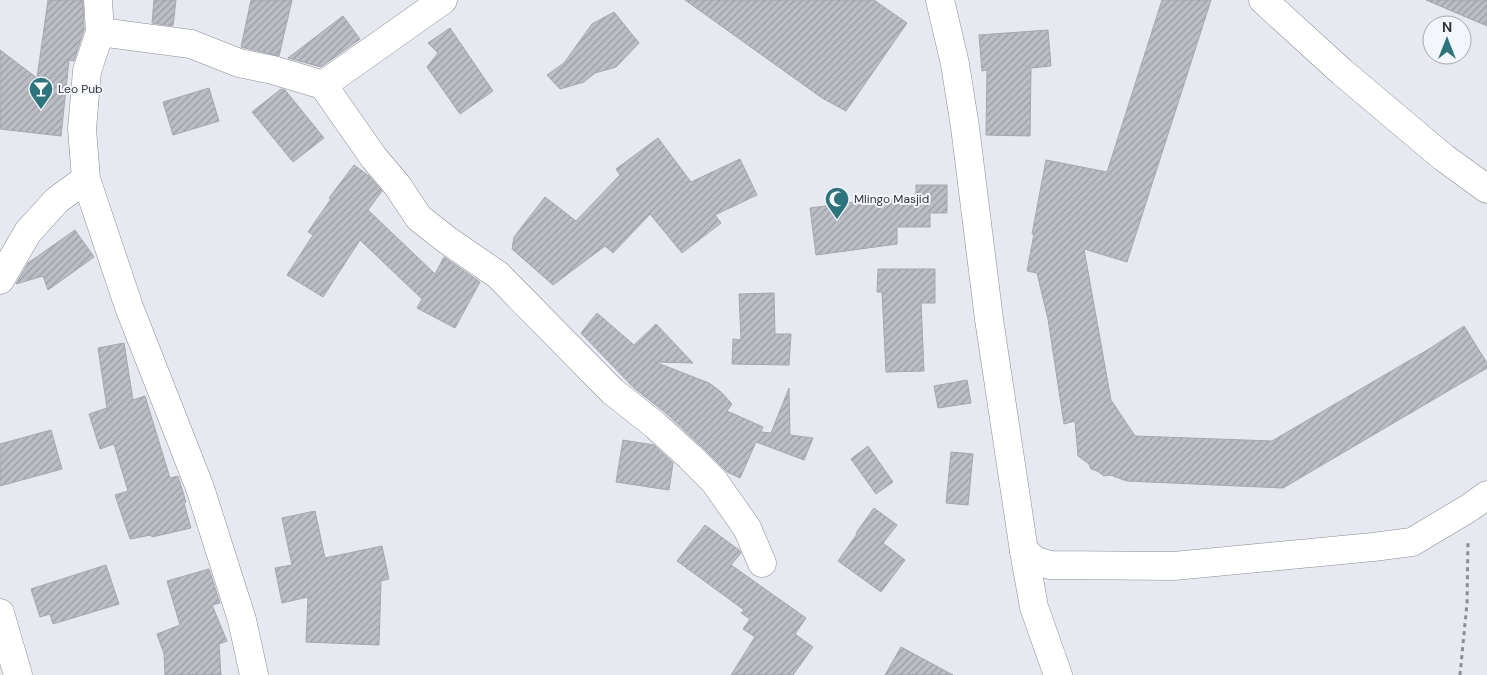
<svg xmlns="http://www.w3.org/2000/svg" width="1487" height="675" viewBox="0 0 1487 675" font-family="'DM Sans',sans-serif">
<defs>
<pattern id="building-hatch" width="6" height="6" patternUnits="userSpaceOnUse" patternTransform="scale(1.25)"><rect width="6" height="6" fill="#bcbec5"/><path d="M-1 1l2-2M0 6l6-6M5 7l2-2" fill="none" stroke="#9a9ba1"/></pattern>
</defs>
<rect width="100%" height="100%" fill="#e7e9f0"/>
<!-- building -->
<g fill="url(#building-hatch)" stroke="#a5a7ad">
<polygon points="48,0 83,0 84,30 74,61 69,60 61,136 0,129 0,50 37,78"/>
<polygon points="154,0 176,0 173,26 152,23"/>
<polygon points="251,0 292,0 279,56 241,47"/>
<polygon points="685,0 874,0 907,23 846,111 822,98"/>
<polygon points="1162,0 1211,0 1127,262 1084,249 1111,400 1135,436 1272,441 1429,349 1464,326 1487,363 1487,368 1283,488 1127,481 1110,475 1104,476 1097,471 1091,469 1089,464 1078,456 1075,421 1064,424 1048,319 1037,273 1027,271 1034,234 1032,234 1046,160 1107,172"/>
<polygon points="1426,0 1487,0 1487,26"/>
<polygon points="614,12 639,43 616,67 595,73 584,82 560,89 547,75 564,63 592,24"/>
<polygon points="343,16 360,39 321,67 288,58"/>
<polygon points="450,28 493,91 460,114 427,67 438,53 428,43"/>
<polygon points="1048,30 1051,66 1031,68 1030,136 986,135 987,70 982,71 979,35"/>
<polygon points="209,88 219,121 173,135 163,102"/>
<polygon points="281,89 285,90 324,138 293,162 252,112"/>
<polygon points="658,138 691,182 740,159 757,195 715,215 721,223 682,253 650,214 613,253 605,246 553,285 512,249 514,237 545,197 576,221 620,175 616,169"/>
<polygon points="354,165 369,176 382,191 368,210 435,274 444,257 480,282 455,328 417,308 422,299 360,240 323,297 287,275 313,235 308,232 331,199 329,198"/>
<polygon points="916,185 947,185 947,213 930,213 930,227 897,227 897,244 816,255 810,208 871,200 916,200"/>
<polygon points="75,230 94,257 48,290 43,276 16,284 28,263"/>
<polygon points="878,269 935,269 935,303 921,303 924,371 886,372 882,292 877,292"/>
<polygon points="774,293 775,334 791,334 789,365 732,364 733,339 741,340 739,294"/>
<polygon points="597,313 634,345 656,324 693,363 655,362 709,383 720,391 732,404 727,411 763,427 761,432 771,433 789,388 790,435 813,438 804,460 756,442 740,478 727,472 701,446 666,413 634,388 581,333"/>
<polygon points="124,343 133,400 145,396 170,478 178,476 186,502 184,503 191,528 152,537 151,535 130,539 115,495 128,491 114,444 100,449 89,414 107,408 98,348"/>
<polygon points="967,380 971,403 938,408 934,386"/>
<polygon points="51,430 62,469 0,486 0,444"/>
<polygon points="623,440 654,445 673,463 669,490 616,482"/>
<polygon points="868,446 893,482 876,494 851,459"/>
<polygon points="951,452 973,454 968,505 946,503"/>
<polygon points="874,508 897,525 883,543 905,560 881,592 838,561 857,534 856,533"/>
<polygon points="315,511 325,558 382,546 389,579 381,581 379,645 306,642 308,597 282,603 275,568 292,565 282,518"/>
<polygon points="705,525 739,550 741,553 731,565 806,618 795,634 813,647 793,675 731,675 755,637 743,629 750,619 741,613 744,610 677,561"/>
<polygon points="106,565 119,604 53,624 50,614 40,617 31,589"/>
<polygon points="209,569 220,603 212,605 227,641 219,644 221,675 165,675 164,654 157,634 180,625 167,581"/>
<polygon points="901,647 953,675 885,675"/>
</g>
<g fill="none" stroke-linecap="round" stroke-linejoin="round">
<defs>
<g id="minor">
<polyline points="98,0 100,32 87,71 82,129 86,179 129,307 200,488 242,620 254,675"/>
<polyline points="940,0 955,64 965,127 989,319 1024,551 1036,561 1050,565 1174,566 1373,547 1412,542 1469,508 1487,495"/>
<polyline points="1263,0 1342,72 1443,157 1487,189"/>
<polyline points="100,32 191,44 239,63 273,70 323,85 374,158 397,185 419,218 447,240 498,275 612,391 655,425 690,457 714,481 747,528 762,563"/>
<polyline points="323,85 443,0"/>
<polyline points="0,280 28,232 57,200 86,179"/>
<polyline points="1024,551 1034,607 1058,675"/>
<polyline points="0,613 18,675"/>
</g>
</defs>
<!-- minor casing -->
<use href="#minor" stroke="#8a8c92" stroke-width="29"/>
<!-- path -->
<polyline stroke="#8b8d92" stroke-width="3" stroke-dasharray="4 4" stroke-linecap="butt" points="1460,675 1467,603 1468,541"/>
<!-- minor -->
<use href="#minor" stroke="#fff" stroke-width="28"/>
</g>
<!-- icons -->
<defs>
<symbol id="bar-pin" viewBox="-11 -11 22 30"><path d="M0 17L-7.5 6A9.5 9.5 0 1 1 7.5 6Z" fill="#2c757c" stroke="#f4f6fd"/><path d="M-6-5H6L.8 .8V4.5H3.5V6h-7V4.5H-.8V.8Z" fill="#fff"/></symbol>
<symbol id="mosque-pin" viewBox="-11 -11 22 30"><path d="M0 17L-7.5 6A9.5 9.5 0 1 1 7.5 6Z" fill="#2c757c" stroke="#f4f6fd"/><path d="M3.5-4.9A6 6 0 1 0 3.5 4.9A5 5 0 1 1 3.5-4.9Z" fill="#fff"/></symbol>
</defs>
<g fill-rule="evenodd">
<use href="#bar-pin" x="27" y="75" width="28" height="38"/>
<use href="#mosque-pin" x="823" y="185" width="28" height="38"/>
</g>
<g text-anchor="middle" stroke-width="4" stroke-linejoin="round" paint-order="stroke">
<!-- poi labels -->
<g font-size="12" fill="#343538" stroke="#f4f6fd" text-anchor="start">
<text x="58" y="93">Leo Pub</text>
<text x="854" y="203">Mlingo Masjid</text>
</g>
</g>
<!-- north arrow -->
<g transform="translate(1447 40)"><circle r="24" fill="#f4f6fd" stroke="#a7a9ae"/>
<path d="M0-4L9 19L0 12L-9 19Z" fill="#2c757c"/>
<text y="-8" font-size="14" font-weight="bold" text-anchor="middle" fill="#343538">N</text>
</g>
</svg>
